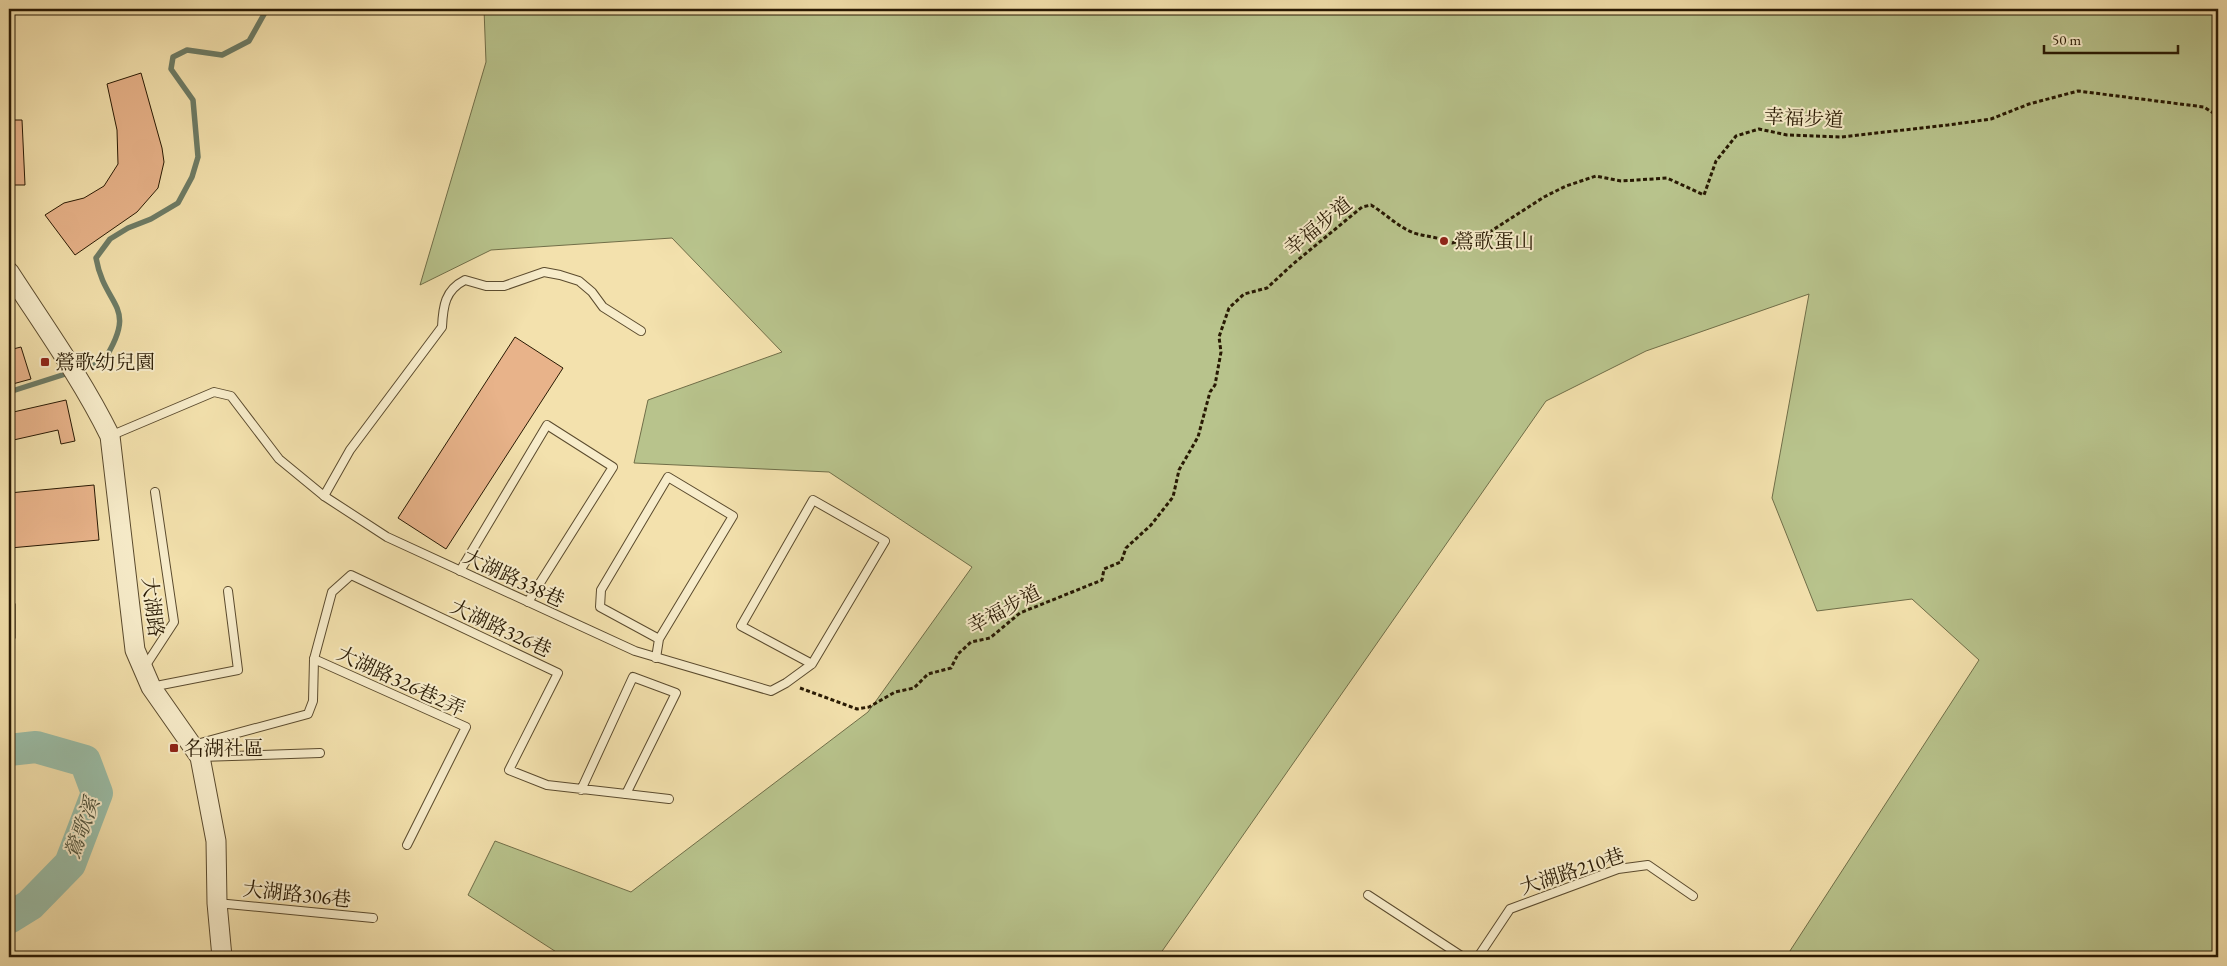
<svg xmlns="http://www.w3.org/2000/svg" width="2227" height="966" viewBox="0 0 2227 966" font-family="'EB Garamond','Noto Serif TC',serif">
<rect width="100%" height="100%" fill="#f3e1ad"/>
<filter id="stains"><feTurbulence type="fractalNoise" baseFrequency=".004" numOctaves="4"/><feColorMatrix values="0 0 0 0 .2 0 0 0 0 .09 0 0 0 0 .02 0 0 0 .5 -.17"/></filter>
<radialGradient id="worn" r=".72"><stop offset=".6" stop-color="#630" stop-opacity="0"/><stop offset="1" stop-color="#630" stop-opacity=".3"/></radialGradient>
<!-- green -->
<polygon fill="#b8c38c" stroke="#706e48" points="484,9 2218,9 2218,957 1786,957 1979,660 1912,599 1817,611 1772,498 1809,294 1646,351 1546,401 1158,957 564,957 468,895 495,841 631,892 868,712 972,567 829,472 634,463 648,400 782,352 672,238 491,250 420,285 486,62"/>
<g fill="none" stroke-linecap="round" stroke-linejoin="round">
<!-- stream -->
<path stroke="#6d7c66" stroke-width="5.5" d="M9,392L103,362C140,304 105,309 96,258L110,239L128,228L151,219L178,203L192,177L198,157L193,100L171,69L173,57L187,50L222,55L249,41L267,9"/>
<!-- river -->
<polyline stroke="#9bbea8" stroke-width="32" points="9,750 36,747 85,761 97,793 70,864 30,905 9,918"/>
</g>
<!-- building -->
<g fill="#e8b38a" stroke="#281903">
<polygon points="141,73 162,148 164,162 158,188 137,212 75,255 45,215 64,203 84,198 104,186 118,164 117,130 107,84"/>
<polygon points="9,120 22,120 25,185 9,185"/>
<polygon points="515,337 563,368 446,549 398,518"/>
<polygon points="21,347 31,379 9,385 9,350"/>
<polygon points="66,400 75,441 61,444 58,430 9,441 9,413"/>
<polygon points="94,485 99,540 10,548 9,493"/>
<rect x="9" y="604" width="6" height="34"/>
</g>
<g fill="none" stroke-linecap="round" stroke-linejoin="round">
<defs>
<g id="service">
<polyline points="110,436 214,392 231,396 279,459 324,496 387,537 635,651 771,691 786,683 812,664 885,541 813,500 741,626 812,664"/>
<path d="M324,496L350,450L442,327C443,306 445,290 465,280L486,286H504L544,272L560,275L579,281L592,292L603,307L641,331"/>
<polyline points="460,571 547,425 613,467 528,602"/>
<polyline points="656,658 659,639 733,516 668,477 601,590 600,607 659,639"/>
<polyline points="314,659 466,727 407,845"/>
<polyline points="144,668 174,622 155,492"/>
<polyline points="151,687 238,670 228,591"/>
<polyline points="193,745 308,714 313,701 314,659 332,592 351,575 558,673 509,770 547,785 626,794 676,693 633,677 581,790"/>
<polyline points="200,757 320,753"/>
<polyline points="626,794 669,799"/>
<polyline points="1368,895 1463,957"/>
<polyline points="217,903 373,918"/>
<polyline points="1478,957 1510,909 1618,869 1648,865 1693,896"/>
</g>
<path id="tertiary" d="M9,272C44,326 82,379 110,436L135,650L151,687L200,757L216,841L217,903L222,957"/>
</defs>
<!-- service casing -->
<use href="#service" stroke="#5b4b2e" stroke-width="10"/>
<!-- tertiary casing -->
<use href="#tertiary" stroke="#5b4b2e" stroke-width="21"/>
<!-- path -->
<path stroke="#281903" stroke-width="3" stroke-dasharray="4 2.5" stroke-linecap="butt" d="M800,688L857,709L869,707L895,692L914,688L928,674L951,668L958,654L971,642L990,638L1020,613L1102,580L1104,569L1121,562L1126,548L1151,525L1173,497L1179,470L1198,437L1210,392L1215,385L1221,352L1219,337L1229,308L1244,294L1267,288L1293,264L1362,207L1371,205C1386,214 1398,227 1414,233C1427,237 1439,237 1452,243L1485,235L1544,197L1566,186L1596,176L1621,181L1667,178L1704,195L1716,161L1736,136L1759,129L1787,135L1841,137L1948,125L1991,119L2029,104L2078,91L2204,107L2218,116"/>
<!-- service -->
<use href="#service" stroke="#f7ecca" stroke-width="8"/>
<!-- tertiary -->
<use href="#tertiary" stroke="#f7ecca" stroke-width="19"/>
</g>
<!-- markers -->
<g fill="#8f2418" stroke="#f7ecca" stroke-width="2">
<circle cx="1444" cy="241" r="5"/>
<rect x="40" y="357" width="10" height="10" rx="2.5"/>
<rect x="169" y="743" width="10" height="10" rx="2.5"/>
</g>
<g text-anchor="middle" stroke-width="4" stroke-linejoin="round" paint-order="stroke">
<!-- street labels -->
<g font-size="20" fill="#281903" stroke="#f7ecca">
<text transform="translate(1804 118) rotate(3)" y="7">幸福步道</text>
<text transform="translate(1318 226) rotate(-39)" y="7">幸福步道</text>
<text transform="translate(514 578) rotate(25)" y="7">大湖路338巷</text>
<text transform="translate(153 607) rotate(83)" y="7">大湖路</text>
<text transform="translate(1004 609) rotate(-28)" y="7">幸福步道</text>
<text transform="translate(501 628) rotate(25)" y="7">大湖路326巷</text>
<text transform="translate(401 681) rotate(25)" y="7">大湖路326巷2弄</text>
<text transform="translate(1572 871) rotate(-18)" y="7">大湖路210巷</text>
<text transform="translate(297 894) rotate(6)" y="7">大湖路306巷</text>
</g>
<!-- poi labels -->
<g font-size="20" fill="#281903" stroke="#f7ecca" text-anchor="start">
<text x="1454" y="248">鶯歌蛋山</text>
<text x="55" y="369">鶯歌幼兒園</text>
<text x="184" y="755">名湖社區</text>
</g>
<!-- water labels -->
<g font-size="21" font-style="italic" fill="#50533d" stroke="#f7ecca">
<text transform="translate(82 828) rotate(-70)" y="7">鶯歌溪</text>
</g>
</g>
<!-- margin -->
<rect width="2227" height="966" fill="none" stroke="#f3e1ad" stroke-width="30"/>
<rect x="10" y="10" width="2207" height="946" fill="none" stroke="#281903" stroke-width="2.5"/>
<rect x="15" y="15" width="2197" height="936" fill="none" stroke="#281903"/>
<!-- scale -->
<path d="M2044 45v8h134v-8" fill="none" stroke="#281903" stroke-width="2.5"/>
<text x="2052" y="45" font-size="15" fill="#281903" stroke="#f7ecca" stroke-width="4" paint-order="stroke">50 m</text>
<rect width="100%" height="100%" filter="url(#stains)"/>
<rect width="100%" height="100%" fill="url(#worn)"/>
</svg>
